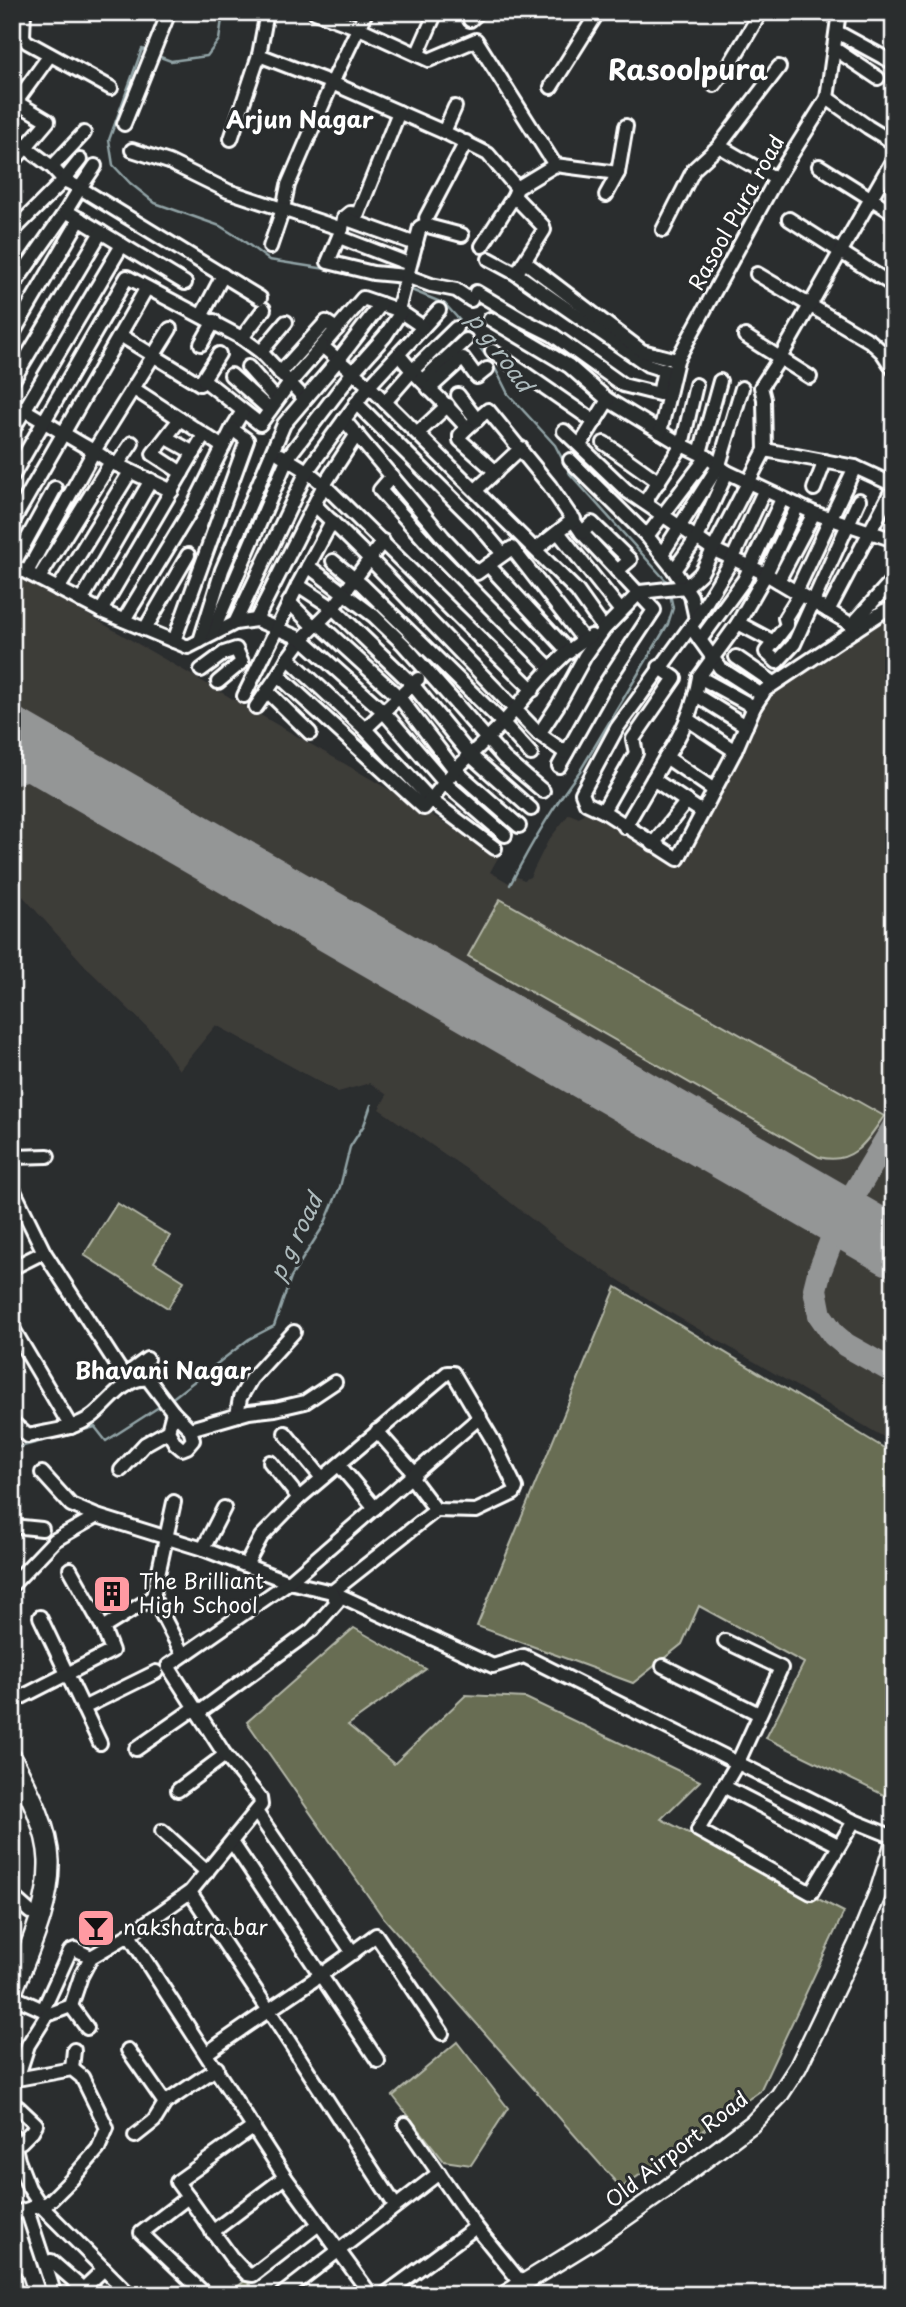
<svg xmlns="http://www.w3.org/2000/svg" width="906" height="2307" viewBox="0 0 906 2307" font-family="'Playpen Sans',sans-serif">
<rect width="100%" height="100%" fill="#2a2d2e"/>
<filter id="ink" filterUnits="userSpaceOnUse"><feTurbulence type="fractalNoise" baseFrequency=".0143" numOctaves="2"/><feDisplacementMap in="SourceGraphic" scale="14" xChannelSelector="R" yChannelSelector="G"/><feConvolveMatrix kernelMatrix="1 2 1 2 8 2 1 2 1" color-interpolation-filters="sRGB"/></filter>
<g filter="url(#ink)">
<!-- built -->
<polygon fill="#3e3c39" points="12,571 414,804 499,856 490,872 509,883 515,876 524,880 530,877 548,841 569,814 579,818 589,808 680,864 760,705 843,641 894,611 894,1443 659,1306 566,1246 478,1177 379,1109 387,1095 370,1083 338,1092 216,1025 179,1070 155,1035 89,970 12,884"/>
<!-- green -->
<g fill="#676d52" stroke="#b3b6a8" stroke-width="2">
<path d="M500,899L884,1116C867,1141 853,1166 819,1157L468,956Z"/>
<polygon points="117,1203 170,1236 154,1262 184,1281 168,1308 84,1255"/>
<polygon points="616,1287 894,1454 894,1800 766,1738 804,1663 699,1606 682,1644 633,1683 477,1626"/>
<polygon points="354,1628 426,1669 348,1725 394,1764 466,1695 526,1698 700,1781 661,1819 844,1912 760,2091 621,2188 382,1916 247,1722"/>
<polygon points="457,2042 508,2108 471,2165 444,2161 393,2096"/>
<polygon points="246,2280 258,2295 227,2295"/>
</g>
<g fill="none" stroke-linecap="round" stroke-linejoin="round">
<!-- stream -->
<g stroke="#91a3a6" stroke-width="2.5">
<polyline points="149,52 142,49 109,140 113,165 130,183 155,203 220,226 241,239 269,260 345,272"/>
<polyline points="155,55 171,61 207,56 219,40 223,12"/>
<polyline points="386,279 399,285"/>
<polyline points="409,289 445,304 463,324 496,370 508,394 555,445 570,474 669,584"/>
<path d="M510,885C530,846 553,806 580,771L668,624L673,608L670,594"/>
<polyline points="170,1400 249,1339 274,1326 291,1277 324,1225 340,1187 350,1147 364,1125 371,1105"/>
<polyline points="12,1449 95,1427 106,1441 162,1405"/>
</g>
<!-- taxiway -->
<g stroke="#949696" stroke-width="24">
<polyline points="12,722 73,773"/>
<polyline points="12,773 38,765 62,767"/>
<polyline points="894,1127 841,1216 819,1273 815,1289 820,1315 834,1335 846,1345 894,1372"/>
</g>
<!-- runway -->
<polyline stroke="#949696" stroke-width="60" points="12,738 894,1247"/>
<defs>
<g id="minor">
<polyline points="24,12 23,37 27,42 111,88"/>
<polyline points="267,12 259,55 332,83 288,185 283,209 270,247"/>
<polyline points="315,12 359,28 429,60 476,40 555,165"/>
<polyline points="366,12 332,83 444,132 488,154 517,188"/>
<polyline points="470,20 479,12"/>
<polyline points="837,32 894,63"/>
<polyline points="835,49 878,78"/>
<polyline points="418,53 436,12"/>
<polyline points="714,85 730,64 761,12"/>
<polyline points="551,87 598,12"/>
<polyline points="827,98 868,127 894,143"/>
<polyline points="399,112 358,214 350,213 344,218 342,229 328,262 373,273 406,276 431,285 456,290 471,300"/>
<polyline points="124,124 169,12"/>
<polyline points="444,132 455,107"/>
<polyline points="12,137 52,167 64,180 80,188 95,166"/>
<polyline points="231,139 259,55"/>
<polyline points="719,146 779,67"/>
<polyline points="132,150 169,162 228,191 342,229"/>
<polyline points="12,159 14,161 48,121 16,102 50,55"/>
<polyline points="819,166 894,213"/>
<polyline points="52,167 84,133"/>
<polyline points="606,195 618,173"/>
<polyline points="514,196 543,226 544,230 520,268"/>
<polyline points="344,218 416,244"/>
<polyline points="426,218 466,142"/>
<polyline points="789,219 894,286"/>
<polyline points="663,230 694,169 719,146 776,179"/>
<polyline points="12,232 64,180 80,160"/>
<polyline points="339,237 409,264"/>
<polyline points="482,246 514,196 517,188 555,165 618,173 626,126"/>
<polyline points="489,259 515,273 648,365 670,372"/>
<polyline points="525,262 642,351 677,360"/>
<polyline points="757,274 870,341 882,352 894,370"/>
<polyline points="12,276 18,279 66,211"/>
<polyline points="185,283 66,211 80,188 260,298"/>
<polyline points="12,287 13,288"/>
<polyline points="476,292 523,320 553,335 623,385 659,394 664,370"/>
<polyline points="398,310 420,227 424,225 462,235"/>
<polyline points="439,310 369,386 577,591 604,629"/>
<polyline points="202,315 223,275"/>
<polyline points="490,319 569,366 608,400 682,445 707,457 727,472 814,513 894,540"/>
<polyline points="423,327 398,310 363,298 322,346 369,386 344,420 443,537 477,573 512,548 583,639"/>
<polyline points="170,329 94,451 111,462 172,491"/>
<polyline points="12,335 80,219"/>
<polyline points="120,335 200,384 219,354"/>
<polyline points="745,336 810,377"/>
<polyline points="242,338 261,352 304,398"/>
<polyline points="201,344 214,321"/>
<polyline points="492,351 595,422"/>
<polyline points="261,352 286,322"/>
<path d="M399,355C419,381 445,402 467,428L488,410L550,486L582,533L654,610L604,686L559,766"/>
<polyline points="248,367 277,400"/>
<polyline points="280,373 326,322 337,329"/>
<polyline points="231,375 270,410"/>
<polyline points="204,380 260,424 289,384 322,346"/>
<polyline points="422,381 466,340"/>
<polyline points="12,382 101,232"/>
<polyline points="134,389 223,447"/>
<polyline points="429,389 463,358 477,377 487,369"/>
<polyline points="458,395 477,420"/>
<polyline points="385,402 412,371 456,328"/>
<path d="M12,403C40,418 66,436 94,451L27,572"/>
<polyline points="356,403 477,523 503,554"/>
<polyline points="180,419 153,454 182,473"/>
<polyline points="467,428 460,435 460,440 496,472"/>
<polyline points="12,431 122,245"/>
<polyline points="564,431 627,491 680,527 714,550 766,574 852,625 855,630"/>
<polyline points="660,432 677,360 776,179 827,98 839,12"/>
<polyline points="418,433 448,405"/>
<polyline points="167,438 194,453"/>
<polyline points="604,443 659,482"/>
<polyline points="580,445 608,400"/>
<polyline points="765,450 855,467 894,485"/>
<polyline points="700,453 720,381"/>
<polyline points="281,455 307,471 324,485 533,690"/>
<polyline points="570,460 647,536 674,570 691,596 696,619"/>
<polyline points="117,465 132,443"/>
<polyline points="392,476 380,490 437,554 551,669"/>
<polyline points="12,477 127,277 242,338 264,309"/>
<polyline points="814,489 825,461"/>
<polyline points="476,490 521,448"/>
<polyline points="764,491 733,558 696,619 617,728 582,793 586,803 603,811 678,859 735,751 754,707 765,690 855,630 884,611 894,608"/>
<polyline points="645,502 682,445 696,385"/>
<polyline points="315,505 369,558 539,734 566,753"/>
<polyline points="12,523 146,289"/>
<polyline points="558,532 621,611"/>
<polyline points="582,533 592,523 630,560 617,571"/>
<polyline points="647,536 707,457"/>
<polyline points="383,541 333,608 302,639 288,658 365,729 431,800 495,848"/>
<polyline points="536,549 574,519"/>
<polyline points="662,554 719,465 742,388"/>
<polyline points="12,565 101,611 188,647 235,623 256,620 302,639 383,711 445,783 505,835"/>
<polyline points="13,565 55,488"/>
<polyline points="488,565 569,652"/>
<polyline points="308,566 374,616 403,644 504,758 543,791"/>
<polyline points="674,570 697,538 727,472"/>
<polyline points="39,578 111,462"/>
<polyline points="778,581 814,513"/>
<polyline points="298,585 332,521"/>
<polyline points="58,589 130,472"/>
<polyline points="796,592 855,467"/>
<polyline points="800,594 785,618 787,625 766,652 777,662 794,644 859,500"/>
<polyline points="81,601 151,480"/>
<polyline points="289,602 314,627 318,623 399,697 455,770 519,826"/>
<polyline points="101,611 204,435"/>
<polyline points="828,611 894,486"/>
<polyline points="124,620 195,503 232,429 243,411"/>
<polyline points="256,620 324,485 357,434"/>
<polyline points="235,623 307,471 344,420"/>
<polyline points="738,623 774,642"/>
<polyline points="852,625 894,578"/>
<polyline points="691,627 700,640 744,580 782,499"/>
<polyline points="145,629 188,555"/>
<polyline points="212,634 288,457 353,372 385,336 401,312"/>
<polyline points="700,640 720,668 762,695"/>
<polyline points="174,641 247,440 232,429"/>
<polyline points="200,641 222,570 284,424 339,359 381,304"/>
<polyline points="736,657 774,683"/>
<polyline points="288,658 278,675 424,808 455,770 503,723 362,585 333,561"/>
<polyline points="201,670 224,653 236,649 242,662 218,682"/>
<polyline points="267,691 310,733"/>
<polyline points="696,695 746,726"/>
<polyline points="244,696 298,585 333,608 412,684 470,755 531,809"/>
<polyline points="256,707 278,675"/>
<polyline points="754,707 699,677 738,623 766,574 798,505"/>
<polyline points="687,719 735,751"/>
<polyline points="365,729 418,679"/>
<polyline points="539,734 558,705 585,656 604,629 640,592 686,587 701,573 765,450 764,399 761,387 780,358 894,158"/>
<path d="M531,754L503,723C529,695 557,653 591,636"/>
<path d="M666,757C683,733 694,706 699,677"/>
<polyline points="653,779 702,812"/>
<polyline points="603,811 636,753 633,739 675,678 659,667"/>
<polyline points="625,827 666,757 714,790"/>
<polyline points="653,844 687,801"/>
<polyline points="12,1157 48,1156"/>
<polyline points="12,1187 44,1252 124,1376 127,1385"/>
<polyline points="12,1268 44,1252"/>
<polyline points="12,1327 71,1427"/>
<polyline points="124,1376 147,1359"/>
<polyline points="237,1415 240,1398 251,1379 294,1332"/>
<path d="M12,1422L28,1436C49,1431 72,1430 91,1417C107,1406 126,1375 148,1379L173,1412L190,1429L193,1440L187,1447L182,1449L175,1443L168,1431"/>
<polyline points="190,1429 249,1412 275,1409 305,1402 335,1382"/>
<polyline points="377,1431 415,1474"/>
<polyline points="285,1433 322,1478"/>
<polyline points="270,1462 299,1498"/>
<polyline points="339,1465 375,1508"/>
<polyline points="121,1470 145,1444 168,1431 173,1412"/>
<polyline points="42,1473 71,1505 97,1516 203,1549 289,1582 332,1592 493,1666 524,1656 854,1821 894,1837"/>
<polyline points="12,1526 42,1529"/>
<polyline points="203,1549 224,1508"/>
<polyline points="246,1565 261,1537 299,1498 447,1373 453,1373 492,1439 516,1488 514,1493 476,1511 436,1510"/>
<polyline points="12,1585 55,1540 97,1516"/>
<polyline points="332,1592 436,1510 411,1477"/>
<polyline points="153,1597 174,1502"/>
<polyline points="40,1617 100,1743"/>
<polyline points="103,1628 153,1597 183,1655"/>
<polyline points="725,1641 781,1668 738,1762 698,1830 811,1893 854,1821"/>
<polyline points="663,1666 759,1714"/>
<polyline points="12,1702 112,1651 103,1628 70,1569"/>
<polyline points="83,1708 156,1672"/>
<polyline points="198,1713 312,1630 337,1602 332,1592"/>
<polyline points="136,1749 195,1708"/>
<polyline points="723,1786 838,1845"/>
<polyline points="178,1790 225,1755"/>
<polyline points="257,1813 353,1953"/>
<polyline points="162,1831 207,1872"/>
<polyline points="232,1842 378,2061"/>
<polyline points="190,1892 268,2009 395,2205"/>
<polyline points="12,1896 30,1912"/>
<polyline points="129,1935 285,2177 371,2295"/>
<polyline points="12,1996 43,2010 47,2015"/>
<polyline points="71,2006 87,2028"/>
<polyline points="43,2010 70,1951 75,1949 91,1957"/>
<polyline points="128,2050 165,2103"/>
<path d="M207,2053C263,2013 321,1977 376,1935L442,2033"/>
<polyline points="72,2069 74,2050"/>
<polyline points="12,2083 17,2079 28,2045 47,2015 71,2006 81,1976 91,1957 129,1935 190,1892 261,1805 260,1798 225,1755 168,1666 289,1582 480,1417"/>
<polyline points="12,2109 18,2107 36,2124 32,2131 21,2142 14,2142"/>
<polyline points="405,2124 476,2227 531,2295"/>
<polyline points="12,2134 18,2160 29,2188 41,2206 130,2295"/>
<polyline points="135,2136 154,2121 165,2103 217,2068"/>
<polyline points="188,2197 231,2257 247,2274 253,2275 319,2224"/>
<polyline points="27,2210 55,2295"/>
<polyline points="12,2214 48,2203 71,2180 98,2149 107,2128 82,2077 72,2069 17,2079"/>
<polyline points="212,2232 285,2177"/>
<polyline points="51,2261 90,2295"/>
<polyline points="74,2295 83,2289 104,2269"/>
<polyline points="206,2295 141,2233 188,2197 177,2182 254,2127"/>
<polyline points="281,2295 439,2173"/>
<polyline points="384,2295 476,2227"/>
</g>
<polyline id="major" points="504,2295 595,2239 662,2192 752,2124 779,2096 798,2067 857,1944 879,1890 894,1842"/>
<g id="highway">
<path d="M12,1759C28,1790 48,1827 49,1861C50,1907 28,1951 12,1992"/>
<polyline points="12,2280 17,2295"/>
</g>
</defs>
<!-- minor casing -->
<use href="#minor" stroke="#fff" stroke-width="18"/>
<!-- major casing -->
<use href="#major" stroke="#fff" stroke-width="21"/>
<!-- highway casing -->
<use href="#highway" stroke="#fff" stroke-width="24"/>
<!-- minor -->
<use href="#minor" stroke="#2a2d2e" stroke-width="12"/>
<!-- major -->
<use href="#major" stroke="#2a2d2e" stroke-width="16"/>
<!-- highway -->
<use href="#highway" stroke="#2a2d2e" stroke-width="19"/>
</g>
</g>
<!-- icons -->
<defs>
<symbol id="building-square" viewBox="-11 -11 22 22"><rect x="-9" y="-9" width="18" height="18" rx="4" fill="#ff9aa2" stroke="#2a2d2e"/><path d="M-4-6H4V6H1V3H-1V6H-4ZM-2.5-4.3h1.7v1.8h-1.7ZM.8-4.3h1.7v1.8H.8ZM-2.5-1h1.7V.8h-1.7ZM.8-1h1.7V.8H.8Z" fill="#111"/></symbol>
<symbol id="bar-square" viewBox="-11 -11 22 22"><rect x="-9" y="-9" width="18" height="18" rx="4" fill="#ff9aa2" stroke="#2a2d2e"/><path d="M-6-5H6L.8 .8V4.5H3.5V6h-7V4.5H-.8V.8Z" fill="#111"/></symbol>
</defs>
<g fill-rule="evenodd">
<use href="#building-square" x="90" y="1572" width="44" height="44"/>
<use href="#bar-square" x="74" y="1906" width="44" height="44"/>
</g>
<g text-anchor="middle" stroke-width="6" stroke-linejoin="round" paint-order="stroke">
<!-- street labels -->
<g font-size="21" fill="#fff" stroke="#2a2d2e">
<text transform="translate(737 213) rotate(-61)" y="7">Rasool Pura road</text>
<text transform="translate(677 2150) rotate(-38)" y="7">Old Airport Road</text>
</g>
<!-- poi labels -->
<g font-size="21" fill="#fff" stroke="#2a2d2e" text-anchor="start">
<text x="139" y="1589">The Brilliant<tspan x="139" dy="24">High School</tspan></text>
<text x="123" y="1935">nakshatra bar</text>
</g>
<!-- neighbourhood labels -->
<g font-size="23" font-weight="bold" fill="#fff" stroke="#2a2d2e">
<text x="300" y="128">Arjun Nagar</text>
<text x="163" y="1379">Bhavani Nagar</text>
</g>
<!-- water labels -->
<g font-size="23" font-style="italic" fill="#adbabc" stroke="#2a2d2e">
<text transform="translate(500 352) rotate(54)" y="8">p g road</text>
<text transform="translate(296 1237) rotate(-64)" y="8">p g road</text>
</g>
<!-- district labels -->
<g font-size="28" font-weight="bold" fill="#fff" stroke="#2a2d2e">
<text x="688" y="80">Rasoolpura</text>
</g>
</g>
<!-- margin -->
<rect width="906" height="2307" fill="none" stroke="#2a2d2e" stroke-width="42"/>
<rect x="21" y="21" width="864" height="2265" fill="none" stroke="#fff" stroke-width="2.5" filter="url(#ink)"/>
</svg>
